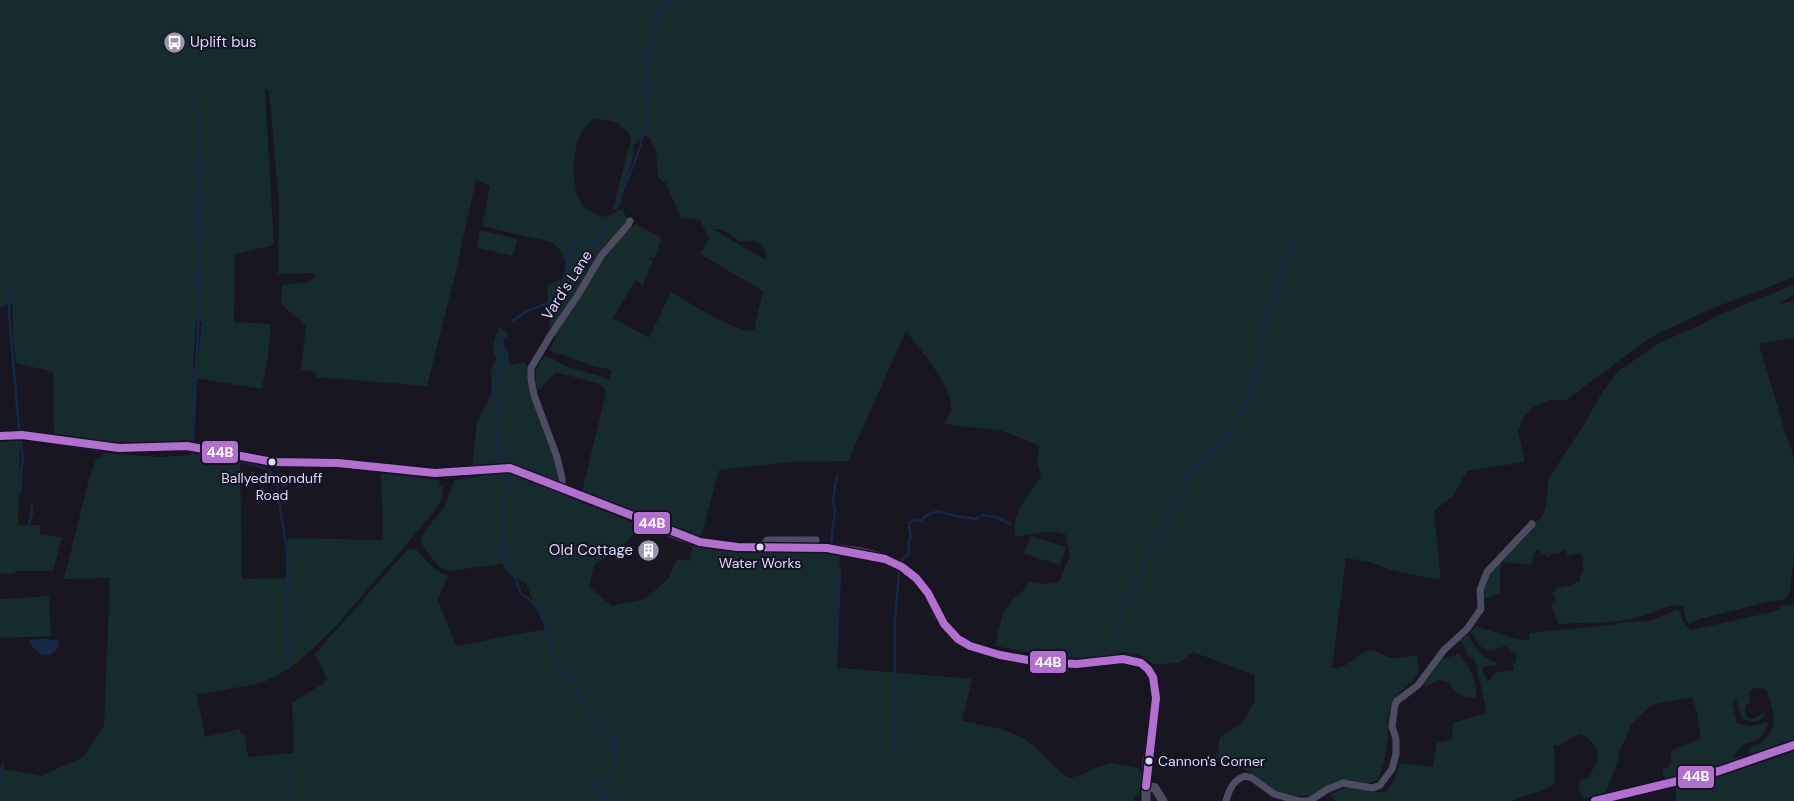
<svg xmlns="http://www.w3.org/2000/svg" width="1794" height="801" viewBox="0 0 1794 801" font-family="'DM Sans',sans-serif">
<rect width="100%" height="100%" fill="#181620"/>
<!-- green -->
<g fill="#162b2b" fill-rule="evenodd">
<path d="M0,0H1794V277L1706,311L1651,337L1566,400H1549L1534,407L1524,416L1518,430L1525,462L1467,471L1454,495L1434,511L1441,580L1395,571L1369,562L1346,558L1332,668C1348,669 1354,656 1367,651C1376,648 1384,657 1393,658C1400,659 1410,656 1417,655C1425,684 1402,683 1392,704C1387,714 1389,725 1388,735C1387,752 1384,766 1377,781L1368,783L1350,780L1337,782L1313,796H1291L1271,790L1235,762L1216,759L1220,737L1242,723L1254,702L1255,675L1193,652L1179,663L1160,664H1153L1142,656L1126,652L1082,658L1056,657L995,646C999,632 1000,614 1010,603C1018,594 1022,594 1029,582L1044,584L1059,582L1070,556L1066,535C1053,528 1030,534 1016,537L1014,524L1020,507L1041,476L1037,461L1039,446C1027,441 1015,435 1002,431C983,427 963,428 944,423C946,420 949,416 950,413C958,391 918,348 906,331L848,461L789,462L719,470L701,536L668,527L582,492L606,392L600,384L556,372L538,391C534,378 534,365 546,356L568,367L606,378L609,381L612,370L593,366L549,350L556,337L550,333L547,286L562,279L566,262L558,247L551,242L482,226L490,186L476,180L457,267L427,386L316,377V372L301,370L306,326L281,304L282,285L311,282V279L315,277V273L278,274L279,205L269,90H265L274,245L235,254L234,322L271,324L268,355L262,389L196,378L193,440L139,444L102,443L54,434L53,372L16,363L13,338V303L0,308ZM596,119C611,120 624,123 631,138L613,209L617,211L621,201L634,153L633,146L644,135L650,138L656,151L658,178L666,183L681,218L700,220L709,239L700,254L763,291L754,330C749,329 747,332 743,330C717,321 695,306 671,292L649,338L613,318L636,280L643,285L653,261L650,259L651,257L654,258L662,238L635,224L632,227L622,209L606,217C599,215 586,211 582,205C569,186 570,127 596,119ZM716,229H721L741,242C757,238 766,243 766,260L714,230ZM196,321L202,322L196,376L193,364Z"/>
<polygon points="480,230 517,239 513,256 477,248"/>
<path d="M1794,285V295L1780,303H1786L1794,300V338L1759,344L1786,435L1794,457V557L1790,592L1786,599L1767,602L1703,618L1689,623L1687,622L1683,607C1673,601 1656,612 1646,615C1618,624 1587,622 1558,624L1551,604L1556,602L1552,593L1556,591L1555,589L1571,585L1580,581V576L1582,574C1583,568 1584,559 1580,553L1568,556L1565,550L1556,554L1552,553L1548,557L1537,550L1533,555L1532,565L1502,562L1500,574V593L1485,599L1483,598C1482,572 1516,544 1532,526C1536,522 1541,518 1543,514C1548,505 1546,487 1550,476L1585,423L1603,391L1616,373L1659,343L1701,325L1708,320L1731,310Z"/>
<path d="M499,327L509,335L502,340L508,353L510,365L525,362C528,374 530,386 533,397C539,416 563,467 557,484C519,464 515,461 472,468L477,422L492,392L491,371L492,365L497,359C490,348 495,338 499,327Z"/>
<polygon points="20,440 18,525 40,525 40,535 62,537 53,571 17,571 12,574 0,573 0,442"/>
<path d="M104,453L160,457L203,454L240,461L242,579L286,578L287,538L383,540L381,473L439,480L440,486L443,487L442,499L435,511L338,624L307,654L289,669L262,683L197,695L205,737L240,729L241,734H244L248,757L293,753L294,745L292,703L327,681L322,667L314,655L408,549L416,550C427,560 433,571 448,576L438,600L456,646L545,629L543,616L536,609L526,583C517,579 506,573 502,564L449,571L440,567L426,551L421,542V536L444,507L454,480C490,477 504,463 538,485L640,525C629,543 612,554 594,565L589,587L612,606L645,599L668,579L677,559L690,561L693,543L840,552L836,662L839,672L840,668L972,679L962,721C986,726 1016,729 1035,747C1047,757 1055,769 1069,778L1084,774L1096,767L1112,763L1139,768L1142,774L1140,791L1134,797L1135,801H0V768L41,776L83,757L104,726L110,578L64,579L89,479L96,459L101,458Z"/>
<polygon points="1030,536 1066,547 1060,565 1024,554"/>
<polygon points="49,596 51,636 0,638 0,599"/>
<path d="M1794,604V742L1750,757L1748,749C1751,746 1755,746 1759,744C1782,729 1773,710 1766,689L1755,688L1749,692L1750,703L1747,704C1744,710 1744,717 1752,719L1764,713L1765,715C1759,724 1751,722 1742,719L1736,699L1732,703L1737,723C1750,728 1755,726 1767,722L1768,724C1764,736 1756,742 1744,744L1732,757L1743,756V758L1740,761L1673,779H1666L1663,775V770L1670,766L1672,750L1701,739L1697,712L1692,697L1652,705L1632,723L1619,752V757L1606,792L1584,799L1579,789V781L1590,777C1591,771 1597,764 1598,758C1599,747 1589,737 1579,734L1558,746L1554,745L1555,782C1544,794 1527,793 1513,801H1335L1330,795L1346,787L1385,793L1394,780L1400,763L1433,767L1437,743L1452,739L1453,723L1487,713L1474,657H1470L1467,655L1466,649L1460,640L1468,635C1475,646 1481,659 1496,662V665L1484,666L1482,670L1487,680H1490L1494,673L1514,670L1513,663L1516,662V653L1510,652V649H1507L1506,646L1490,651L1481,647L1471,632L1476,626L1516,639L1530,640L1529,633L1603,626L1627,622L1645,621L1653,620L1676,610H1679L1683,622L1691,630L1772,612L1780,609V607Z"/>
<path d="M1458,654C1468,662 1479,684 1476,697C1462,699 1456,693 1448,682L1439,680L1426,686L1424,684L1442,658C1448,659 1452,655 1458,654Z"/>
<polygon points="1794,751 1794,801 1676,801 1676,785 1730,773"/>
</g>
<!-- water -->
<path fill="#172846" d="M43,639L57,640L59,645C50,663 35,655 29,640Z"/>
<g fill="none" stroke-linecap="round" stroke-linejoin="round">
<!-- stream -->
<g stroke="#172846" stroke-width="2.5">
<path d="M614,208C627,181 640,154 645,126C650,93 645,49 657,20C660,13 665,6 669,0"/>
<polyline points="10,288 9,314 19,429"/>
<polyline points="512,321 527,311 553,301 569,284 566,257 575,240 590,243 600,238 609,217"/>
<polyline points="504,332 502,335 502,367 492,391 500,403 497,445 505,466"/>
<polyline points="193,442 199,306 197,282 200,231 197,217 201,128 196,106 199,93"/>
<polyline points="192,453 195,456 242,462 265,468"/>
<polyline points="269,470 276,479 287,553 288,581 286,602 288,668"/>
<path d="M507,472L508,479L504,494L505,521L503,549L521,593L537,606L547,629L557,669L574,678C581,703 593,721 613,737L615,761L609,778H599L591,790L615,801"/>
<polyline points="20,493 21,470 23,460 21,442"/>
<polyline points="982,515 995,517 1011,524"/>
<polyline points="29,524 32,512 31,505"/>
<polyline points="831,543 835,511 833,499 837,476"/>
<polyline points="900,562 909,553 908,543 911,538 909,523 916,520 921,521 925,516 938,511 956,516 976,519 979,517"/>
<polyline points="1112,650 1121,617 1124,601 1141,574 1146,558 1160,530 1179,500 1196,466 1221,444 1251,396 1257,375 1261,335 1293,239"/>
<polyline points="836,665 840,571"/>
<polyline points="893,751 895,685 895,618 899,573"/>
<polyline points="0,782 3,763"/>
<polyline points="292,801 292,758"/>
</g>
<!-- minor -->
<g stroke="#4e4c60" stroke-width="7">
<polyline points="562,489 562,478 557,457 534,395 531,379 531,368 550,336 578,295 601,256 628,225 630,221"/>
<polyline points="763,547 767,540 816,540"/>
<path d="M1226,801C1229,790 1233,780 1245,776L1252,778L1274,794L1299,801H1308L1314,798L1328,789L1343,783L1373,788L1380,785L1392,769L1396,754V739L1392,726L1395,705L1397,701L1418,685L1444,650L1467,629L1481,609L1480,590L1487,572L1532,524"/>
</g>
<!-- tertiary -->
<g stroke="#4e4c60" stroke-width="9">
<path d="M0,436L22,435L95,446L119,448L187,446L204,448L273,462L338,463L435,473L510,468C526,472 538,480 553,486C580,496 608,506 635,517C653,524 670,534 689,539C753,559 831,534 896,563C909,570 924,584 931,598C934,603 935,608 937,613C944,627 958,642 973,647C993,655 1029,662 1051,664C1060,664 1070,665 1080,664C1101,661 1132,651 1148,669C1165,688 1150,741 1147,763C1146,776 1146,788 1146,801"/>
<polyline points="1146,786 1155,788 1163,801"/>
<polyline points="1595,801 1719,771 1794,745"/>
</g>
<defs>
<g id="bus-1">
<polyline points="0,436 22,435 119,448 187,446 273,462 338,463 435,473 510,468 700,542 737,547 827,548 885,559 902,567 916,578 928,593 944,624 958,639 970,646 1000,655 1039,662 1077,664 1123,659 1141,663 1148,669 1153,677 1156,698 1146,786"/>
<polyline points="1595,801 1719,771 1794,745"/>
</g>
</defs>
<!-- bus-1 casing -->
<use href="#bus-1" stroke="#151224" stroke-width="11"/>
<!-- bus-1 -->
<use href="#bus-1" stroke="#b36fd0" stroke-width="8"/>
</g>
<!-- icons -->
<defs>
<symbol id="bus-disc" viewBox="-11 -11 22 22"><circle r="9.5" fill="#9995ae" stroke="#151224"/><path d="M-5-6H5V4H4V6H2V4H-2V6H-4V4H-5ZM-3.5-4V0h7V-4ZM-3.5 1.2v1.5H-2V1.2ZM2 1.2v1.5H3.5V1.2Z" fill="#fff"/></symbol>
<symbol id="building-disc" viewBox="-11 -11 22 22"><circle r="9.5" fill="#9995ae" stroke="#151224"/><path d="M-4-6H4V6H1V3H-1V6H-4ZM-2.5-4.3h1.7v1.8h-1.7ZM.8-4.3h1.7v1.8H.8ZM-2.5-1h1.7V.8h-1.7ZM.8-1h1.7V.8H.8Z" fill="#fff"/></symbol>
</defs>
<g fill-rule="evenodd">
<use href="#bus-disc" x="162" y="30" width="25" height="25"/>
<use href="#building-disc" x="636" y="538" width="25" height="25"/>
</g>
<!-- markers -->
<g fill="#dedafa" stroke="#151224" stroke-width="2">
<circle cx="272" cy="462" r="4.5"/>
<circle cx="760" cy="547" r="4.5"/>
<circle cx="1149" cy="761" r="4.5"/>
</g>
<g text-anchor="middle" stroke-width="4" stroke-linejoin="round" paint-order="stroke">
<!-- bus labels -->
<g font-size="14" fill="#dedafa" stroke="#151224">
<text x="272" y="483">Ballyedmonduff<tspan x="272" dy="17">Road</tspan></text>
<text x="760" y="568">Water Works</text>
<text x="1158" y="766" text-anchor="start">Cannon's Corner</text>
</g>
<!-- poi labels -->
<g font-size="15" fill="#dedafa" stroke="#151224" text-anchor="start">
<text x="190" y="47">Uplift bus</text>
<text x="633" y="555" text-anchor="end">Old Cottage</text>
</g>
<!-- street labels -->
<g font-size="15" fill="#dedafa" stroke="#151224">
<text transform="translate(567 285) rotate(-57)" y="5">Vard's Lane</text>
</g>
</g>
<g stroke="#151224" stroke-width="2">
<rect x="201" y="440" width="38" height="24" rx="5" fill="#b36fd0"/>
<rect x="633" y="511" width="38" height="24" rx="5" fill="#b36fd0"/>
<rect x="1029" y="650" width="38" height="24" rx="5" fill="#b36fd0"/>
<rect x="1677" y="765" width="38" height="24" rx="5" fill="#b36fd0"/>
</g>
<g font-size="14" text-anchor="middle" font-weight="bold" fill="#fff">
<text x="220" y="457">44B</text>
<text x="652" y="528">44B</text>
<text x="1048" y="667">44B</text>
<text x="1696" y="781">44B</text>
</g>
</svg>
